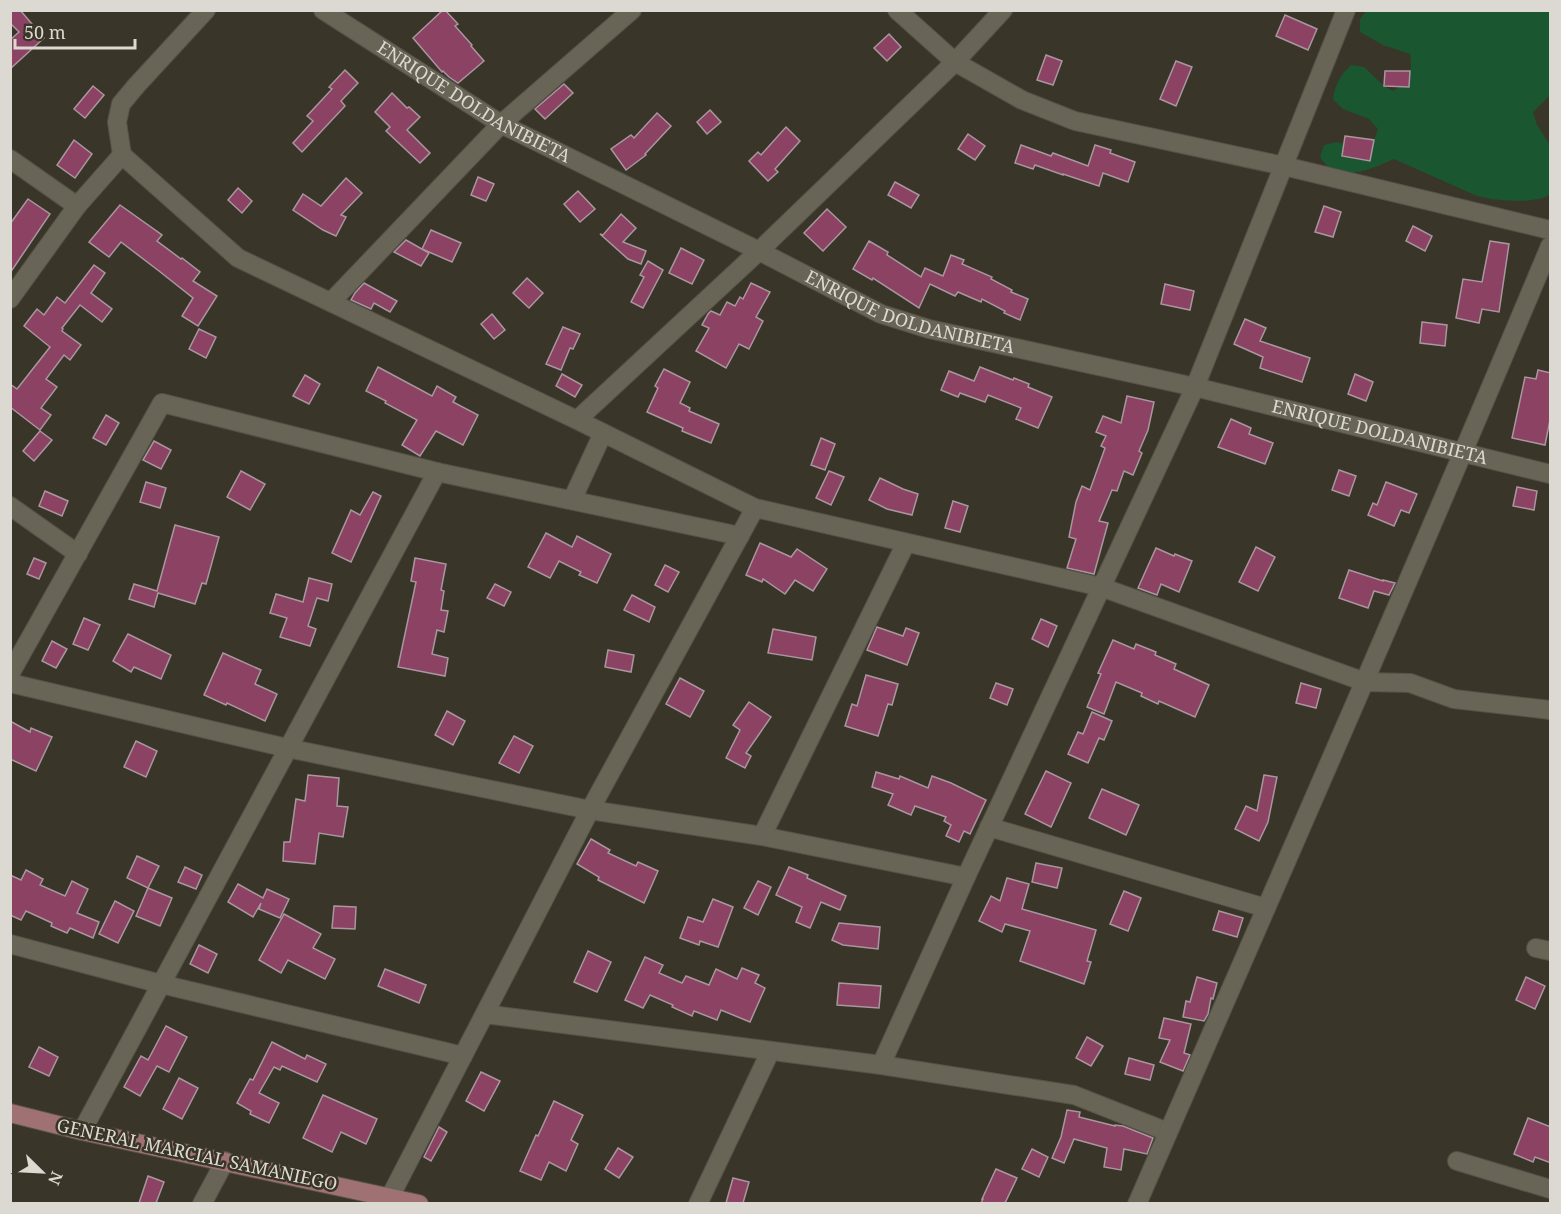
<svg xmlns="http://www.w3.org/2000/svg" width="1561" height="1214" viewBox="0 0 1561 1214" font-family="'Noto Serif',serif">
<rect width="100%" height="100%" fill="#393528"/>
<!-- green -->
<path fill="#1a5730" d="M1366,11H1550V95L1533,112L1537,125L1550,145V195C1533,204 1497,201 1477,196L1394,159C1376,167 1349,180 1330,168C1326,166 1323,161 1320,157L1324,145L1337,142L1349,145L1362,146L1374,140L1378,129L1369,119L1343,109L1333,99C1335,84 1340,76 1351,65L1364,67L1384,86L1393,91C1409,82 1413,73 1410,54L1383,45L1360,32V19Z"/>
<!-- building -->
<g fill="#8b4263" stroke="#a8979e" stroke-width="1.5">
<polygon points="10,10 20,10 44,38 10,69 10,40 19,32 10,23"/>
<polygon points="443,10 445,10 458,24 455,26 472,45 471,46 484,61 458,83 449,77 443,71 442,72 413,38"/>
<polygon points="1285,15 1317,29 1308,50 1276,36"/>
<polygon points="889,34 901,47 887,61 874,48"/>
<polygon points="1046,55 1062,61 1053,85 1037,80"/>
<polygon points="1176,61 1192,67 1176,106 1160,99"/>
<polygon points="345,70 358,83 341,101 345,106 302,152 293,143 313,121 307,116 332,89 329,87"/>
<polygon points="1385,71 1410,71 1409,87 1384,86"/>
<polygon points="564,84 573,93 545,119 535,109"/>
<polygon points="93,86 104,95 85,118 74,109"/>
<polygon points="392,93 407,108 409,107 420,117 407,130 430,153 420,163 386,131 390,127 375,112"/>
<polygon points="710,110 721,122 707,134 697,122"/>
<polygon points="657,113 671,126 645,154 646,155 626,170 611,149 631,135 634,138"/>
<polygon points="786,127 800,141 775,169 778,172 768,181 749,161 758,152 761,155"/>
<polygon points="968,134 985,146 975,160 958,149"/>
<polygon points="1345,136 1374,140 1370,161 1342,156"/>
<polygon points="74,140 92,154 75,178 57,165"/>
<polygon points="1021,145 1051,156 1053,153 1088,166 1095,145 1111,150 1110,153 1135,162 1128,182 1103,173 1099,186 1063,174 1063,175 1035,165 1033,169 1015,163"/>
<polygon points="478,177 494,184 486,201 471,195"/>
<polygon points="346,178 362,193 341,215 346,217 336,236 323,230 293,210 303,194 321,206"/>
<polygon points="895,182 919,195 911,208 888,195"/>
<polygon points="238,188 252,201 242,213 228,200"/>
<polygon points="578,191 595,209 580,222 564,204"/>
<polygon points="28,199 50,214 10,273 10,224"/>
<polygon points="120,205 162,235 157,241 181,259 182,258 200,272 193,281 217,296 198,326 182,316 193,298 159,271 121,242 109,257 89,242"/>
<polygon points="1324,206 1341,212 1333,237 1315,232"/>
<polygon points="827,209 846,227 823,251 804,233"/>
<polygon points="621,214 636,228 623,242 646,251 641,264 628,259 600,234 603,235"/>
<polygon points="1413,226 1432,236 1425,251 1406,241"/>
<polygon points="431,230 461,243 452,262 422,249"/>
<polygon points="406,240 429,253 421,266 394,252"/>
<polygon points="869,241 888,252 887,255 921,277 925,268 943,276 951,255 964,260 962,264 992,277 991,279 1012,290 1011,292 1028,299 1020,320 1004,313 1005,311 982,299 981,302 958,292 955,296 930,284 919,308 873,278 872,280 853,269"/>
<polygon points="1490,241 1509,244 1499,312 1482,309 1479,323 1456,318 1463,279 1482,282"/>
<polygon points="681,248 704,260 692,284 669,273"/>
<polygon points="648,261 663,270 643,308 631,302 644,277 640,275"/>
<polygon points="94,265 105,273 91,293 112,309 102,322 80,305 62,328 63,329 62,331 81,345 70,360 64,355 46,379 57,387 41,408 51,415 40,430 10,407 10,384 17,389 50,347 24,326 37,309 44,315 57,297 65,303"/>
<polygon points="527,278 543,293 529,308 513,293"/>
<polygon points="364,283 397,301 390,312 374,303 371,309 351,300 355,293"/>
<polygon points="751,283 770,292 756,317 763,321 749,349 739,344 726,368 696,351 709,328 702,325 708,314 711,311 720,315 727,302 735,306 740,297 743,299"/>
<polygon points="1165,284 1194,291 1190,310 1161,304"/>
<polygon points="492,314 505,330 494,339 481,324"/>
<polygon points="1245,319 1266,328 1260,341 1310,358 1302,382 1260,368 1263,357 1234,344"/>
<polygon points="1422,322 1447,325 1445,346 1420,343"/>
<polygon points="563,327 580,334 573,349 570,348 561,370 546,364"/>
<polygon points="199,329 216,337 206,358 189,349"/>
<polygon points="378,367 432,396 437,386 456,397 453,402 478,415 463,445 436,431 420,456 402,445 417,420 385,403 386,401 366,391"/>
<polygon points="980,367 1013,380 1014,378 1029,384 1028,387 1052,397 1038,428 1016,419 1021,408 988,395 985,402 960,393 958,397 941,390 949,371 974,381"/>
<polygon points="664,369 690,382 680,403 690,408 689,411 719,424 711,443 682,431 683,428 647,412 658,388 655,386"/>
<polygon points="1538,370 1551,373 1551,415 1545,445 1512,438 1525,377 1536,379"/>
<polygon points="562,374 582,385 575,397 556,386"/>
<polygon points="1355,374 1373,382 1366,401 1348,394"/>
<polygon points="305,375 320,384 309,404 293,396"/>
<polygon points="1127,396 1154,402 1148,430 1139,451 1142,453 1133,475 1124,471 1117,491 1112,490 1099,521 1108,523 1094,574 1067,568 1076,539 1069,537 1076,502 1082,486 1090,490 1105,448 1101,446 1106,436 1096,432 1103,416 1121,423"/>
<polygon points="106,415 119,423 106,445 93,438"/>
<polygon points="1231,419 1251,428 1249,434 1273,443 1265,464 1218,447"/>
<polygon points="40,431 52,440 34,461 23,451"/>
<polygon points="821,438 835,444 825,470 811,465"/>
<polygon points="154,441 171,450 161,469 143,460"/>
<polygon points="1339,470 1356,476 1349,496 1332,490"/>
<polygon points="241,471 265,484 250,510 227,497"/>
<polygon points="829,471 844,477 831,505 816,498"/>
<polygon points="880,478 903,489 918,494 912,515 887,509 869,500"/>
<polygon points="146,482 166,488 160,508 140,502"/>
<polygon points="1386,482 1417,494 1409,513 1401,510 1394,526 1368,515 1373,503 1377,505"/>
<polygon points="1517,487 1537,491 1534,510 1513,506"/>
<polygon points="45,491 68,501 62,516 39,506"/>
<polygon points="373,492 381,496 351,562 332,553 351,510 360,515"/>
<polygon points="953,501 968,506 960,532 945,528"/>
<polygon points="175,525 219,537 206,584 202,583 195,604 158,593 154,607 129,599 134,584 157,591"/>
<polygon points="546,533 572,547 577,536 611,554 597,583 579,575 581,572 559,561 550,578 528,567"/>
<polygon points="760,543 791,557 797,549 827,569 813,591 795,580 785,594 763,579 762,582 746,575"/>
<polygon points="1256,547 1275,557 1258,591 1239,582"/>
<polygon points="1156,548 1174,556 1175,554 1192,561 1179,592 1161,584 1157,595 1138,588"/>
<polygon points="34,558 46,563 39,579 27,574"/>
<polygon points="415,558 446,564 441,590 444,591 441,610 448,611 444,632 437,630 432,654 448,658 445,676 398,667 416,582 411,581"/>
<polygon points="665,565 679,572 668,592 655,585"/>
<polygon points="1349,570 1383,581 1383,580 1395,583 1389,595 1374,591 1368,608 1339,598"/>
<polygon points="309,578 332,584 328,601 317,598 308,626 316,629 310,646 280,637 287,618 270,613 276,594 303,602"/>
<polygon points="495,584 511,592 504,606 487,598"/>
<polygon points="632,595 655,607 649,622 624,610"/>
<polygon points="84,618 100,625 88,650 73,644"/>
<polygon points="1041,619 1057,626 1048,647 1032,639"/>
<polygon points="877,627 903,636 906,628 919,633 907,665 867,650"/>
<polygon points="773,629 816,637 812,660 768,653"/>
<polygon points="128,634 171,655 161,679 134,667 131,672 113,661"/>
<polygon points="1113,640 1134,649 1136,644 1156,652 1155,655 1176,664 1174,669 1209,685 1195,717 1159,701 1158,704 1141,696 1142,693 1116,682 1104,714 1087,707 1101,674 1098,673"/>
<polygon points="52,641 67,649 56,668 42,661"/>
<polygon points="608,650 634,655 631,672 605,667"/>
<polygon points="223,653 261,670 255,684 277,694 265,721 227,703 226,705 204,695"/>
<polygon points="866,675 898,684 892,705 888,704 878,736 845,726 852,704 857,706"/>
<polygon points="680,678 704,691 690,717 666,704"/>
<polygon points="996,683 1013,689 1007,705 990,698"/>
<polygon points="1301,683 1321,689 1316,708 1296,703"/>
<polygon points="749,702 771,717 746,753 751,756 745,768 726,758 740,730 733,725"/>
<polygon points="447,711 465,721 453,745 435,735"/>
<polygon points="1092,712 1112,721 1104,740 1099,738 1088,763 1068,754 1078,732 1083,734"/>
<polygon points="10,721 30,732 31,728 52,737 36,771 10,759"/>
<polygon points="514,736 533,746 519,773 499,763"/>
<polygon points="136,741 157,751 146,777 124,767"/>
<polygon points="1046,771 1071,783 1051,827 1025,814"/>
<polygon points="876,772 899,779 900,776 928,788 932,776 951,783 986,800 970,834 964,831 959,842 946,836 951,825 944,821 946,817 915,806 911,815 888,805 893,794 872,787"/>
<polygon points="308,775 339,778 337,806 348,807 343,837 319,833 315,864 283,861 284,842 290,842 296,799 305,801"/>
<polygon points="1264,775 1277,777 1268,822 1259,841 1235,829 1246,806 1257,811"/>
<polygon points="1102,789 1139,805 1126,835 1089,818"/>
<polygon points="591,839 610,850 608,853 636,866 638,862 658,871 644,903 598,880 599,877 577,864"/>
<polygon points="137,856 159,866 148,888 127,878"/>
<polygon points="1036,863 1062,868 1057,888 1032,882"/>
<polygon points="185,867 202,875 196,889 178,882"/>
<polygon points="789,867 808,875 807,878 846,896 840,910 821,902 810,928 796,922 802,907 776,895"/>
<polygon points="26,870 43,879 40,885 65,896 72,881 88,889 77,913 99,922 93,938 70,928 67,933 51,926 52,923 26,911 21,920 10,915 10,875 21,880"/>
<polygon points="1007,878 1029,884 1022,909 1096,930 1087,961 1091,962 1084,984 1020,961 1030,931 1005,924 1002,932 979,921 991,896 1000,901"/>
<polygon points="758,881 771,887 758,915 744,908"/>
<polygon points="238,884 263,898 267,889 289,899 280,918 259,909 261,903 253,917 228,902"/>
<polygon points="148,888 172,898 160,926 136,916"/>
<polygon points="1124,891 1141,898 1128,931 1110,924"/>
<polygon points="713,899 733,907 718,947 700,941 699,945 680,938 688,917 703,922"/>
<polygon points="115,901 134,911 118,943 99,934"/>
<polygon points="334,906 356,907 355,929 332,928"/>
<polygon points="1219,911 1243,918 1237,937 1213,930"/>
<polygon points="284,914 321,934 313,948 335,959 325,979 288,960 281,973 259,960"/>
<polygon points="839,923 880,927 878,949 843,945 832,940"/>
<polygon points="199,945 217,954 208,973 190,964"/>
<polygon points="588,951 611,962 597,992 574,982"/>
<polygon points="645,957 663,965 659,973 682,983 686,976 709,985 716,969 737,979 742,968 759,975 755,983 765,988 750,1022 721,1010 717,1020 694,1011 692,1016 672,1007 673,1005 650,995 643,1008 625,1000"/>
<polygon points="385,969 426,985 419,1003 378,986"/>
<polygon points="1197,977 1217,983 1213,999 1211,998 1208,1014 1204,1021 1183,1017 1186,1001 1190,1002"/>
<polygon points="1526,977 1545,986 1535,1009 1516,1000"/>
<polygon points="839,983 881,986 879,1008 837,1005"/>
<polygon points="1164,1018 1191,1024 1184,1053 1190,1055 1183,1071 1160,1062 1170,1040 1159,1038"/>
<polygon points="166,1026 187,1037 169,1072 157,1066 140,1096 124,1087 141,1056 148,1060"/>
<polygon points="1087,1037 1103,1046 1091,1066 1076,1058"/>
<polygon points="272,1042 305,1059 307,1055 326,1064 317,1082 282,1066 280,1070 274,1067 259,1093 279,1103 269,1123 250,1114 251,1111 237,1103 250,1079 253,1080"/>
<polygon points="39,1047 58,1057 49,1076 29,1067"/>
<polygon points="1129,1058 1154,1065 1150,1080 1125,1074"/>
<polygon points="481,1072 500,1081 484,1111 466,1101"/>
<polygon points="179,1078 198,1088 182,1119 163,1109"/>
<polygon points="323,1095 377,1119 366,1144 341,1132 332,1152 303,1138"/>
<polygon points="554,1101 583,1115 571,1140 578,1144 566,1171 549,1162 541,1180 520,1171 536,1135 538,1136"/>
<polygon points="1067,1110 1080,1112 1079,1117 1115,1126 1115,1125 1123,1126 1153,1138 1147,1154 1124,1149 1121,1170 1104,1167 1107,1148 1074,1139 1064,1163 1052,1158 1061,1137"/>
<polygon points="1528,1118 1551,1127 1551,1163 1535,1157 1533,1162 1514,1154"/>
<polygon points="439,1127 447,1132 431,1161 424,1157"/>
<polygon points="618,1148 633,1157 619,1178 605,1169"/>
<polygon points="1032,1149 1048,1157 1039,1177 1022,1169"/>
<polygon points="996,1169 1017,1178 1005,1203 981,1203 983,1199 982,1199"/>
<polygon points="148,1176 164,1182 156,1203 139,1203"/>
<polygon points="733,1178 749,1182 743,1203 726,1203"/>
</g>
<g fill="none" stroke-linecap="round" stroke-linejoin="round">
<defs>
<g id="minor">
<path id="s1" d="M323,10L501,124L759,251L881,314L929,329L1195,387L1550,474"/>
<polyline points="897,10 955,62 1022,100 1075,121 1284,166 1550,230"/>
<polyline points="122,155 117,122 121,104 136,86 206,10"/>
<polyline points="10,159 77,206"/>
<polyline points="10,299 77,206 122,155 238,258 577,420 755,508 1101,587 1365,682 1410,683 1454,699 1550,710"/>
<polyline points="331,302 501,124 632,10"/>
<polyline points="577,420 759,251 955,62 1003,10"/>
<polyline points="572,500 603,433"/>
<polyline points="10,506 78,554"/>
<polyline points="10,674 162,403 437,472 740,536"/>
<polyline points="10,683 287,748 590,810 762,836 966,877"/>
<polyline points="989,827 1266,908"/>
<polyline points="762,836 906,543"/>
<polyline points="10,944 161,984 463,1056"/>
<polyline points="1536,948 1550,951"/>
<polyline points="485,1014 881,1065 1074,1095 1168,1132"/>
<polyline points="881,1065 966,877 1195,387 1346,10"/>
<polyline points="82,1131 437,472"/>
<polyline points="1457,1161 1550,1189"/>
<polyline points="390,1197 590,810 755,508"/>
<polyline points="202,1204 225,1161"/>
<polyline points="698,1204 770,1052"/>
<path d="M1137,1204C1276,885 1416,567 1550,246"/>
</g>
<polyline id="major" points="10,1113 82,1131 419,1204"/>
</defs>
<!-- minor casing -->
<use href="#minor" stroke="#545247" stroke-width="20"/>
<!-- major casing -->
<use href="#major" stroke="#545247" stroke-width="20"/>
<!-- minor -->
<use href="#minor" stroke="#686456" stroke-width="18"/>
<!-- major -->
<use href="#major" stroke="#a07173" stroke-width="18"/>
</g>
<g text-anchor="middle" stroke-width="5" stroke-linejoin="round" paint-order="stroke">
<!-- street labels -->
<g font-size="18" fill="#dbd9d1" stroke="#393528">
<text dy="6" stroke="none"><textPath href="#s1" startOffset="177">ENRIQUE DOLDANIBIETA</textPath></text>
<text dy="6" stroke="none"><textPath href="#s1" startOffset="663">ENRIQUE DOLDANIBIETA</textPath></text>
<text dy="6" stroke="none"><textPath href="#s1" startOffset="1149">ENRIQUE DOLDANIBIETA</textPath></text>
<text transform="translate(197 1155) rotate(12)" y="6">GENERAL MARCIAL SAMANIEGO</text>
</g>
</g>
<!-- border -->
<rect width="1561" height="1214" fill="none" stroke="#dbd9d1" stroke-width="24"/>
<!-- north arrow -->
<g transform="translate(42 1172) rotate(114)" stroke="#393528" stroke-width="4.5" paint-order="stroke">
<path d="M0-4.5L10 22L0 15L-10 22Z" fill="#dbd9d1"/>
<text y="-9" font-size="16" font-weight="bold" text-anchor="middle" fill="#dbd9d1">N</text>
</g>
<!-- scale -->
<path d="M15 39v9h120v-9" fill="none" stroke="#dbd9d1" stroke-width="3"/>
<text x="24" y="39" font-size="18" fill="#dbd9d1" stroke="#393528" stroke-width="4.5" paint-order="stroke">50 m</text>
</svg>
